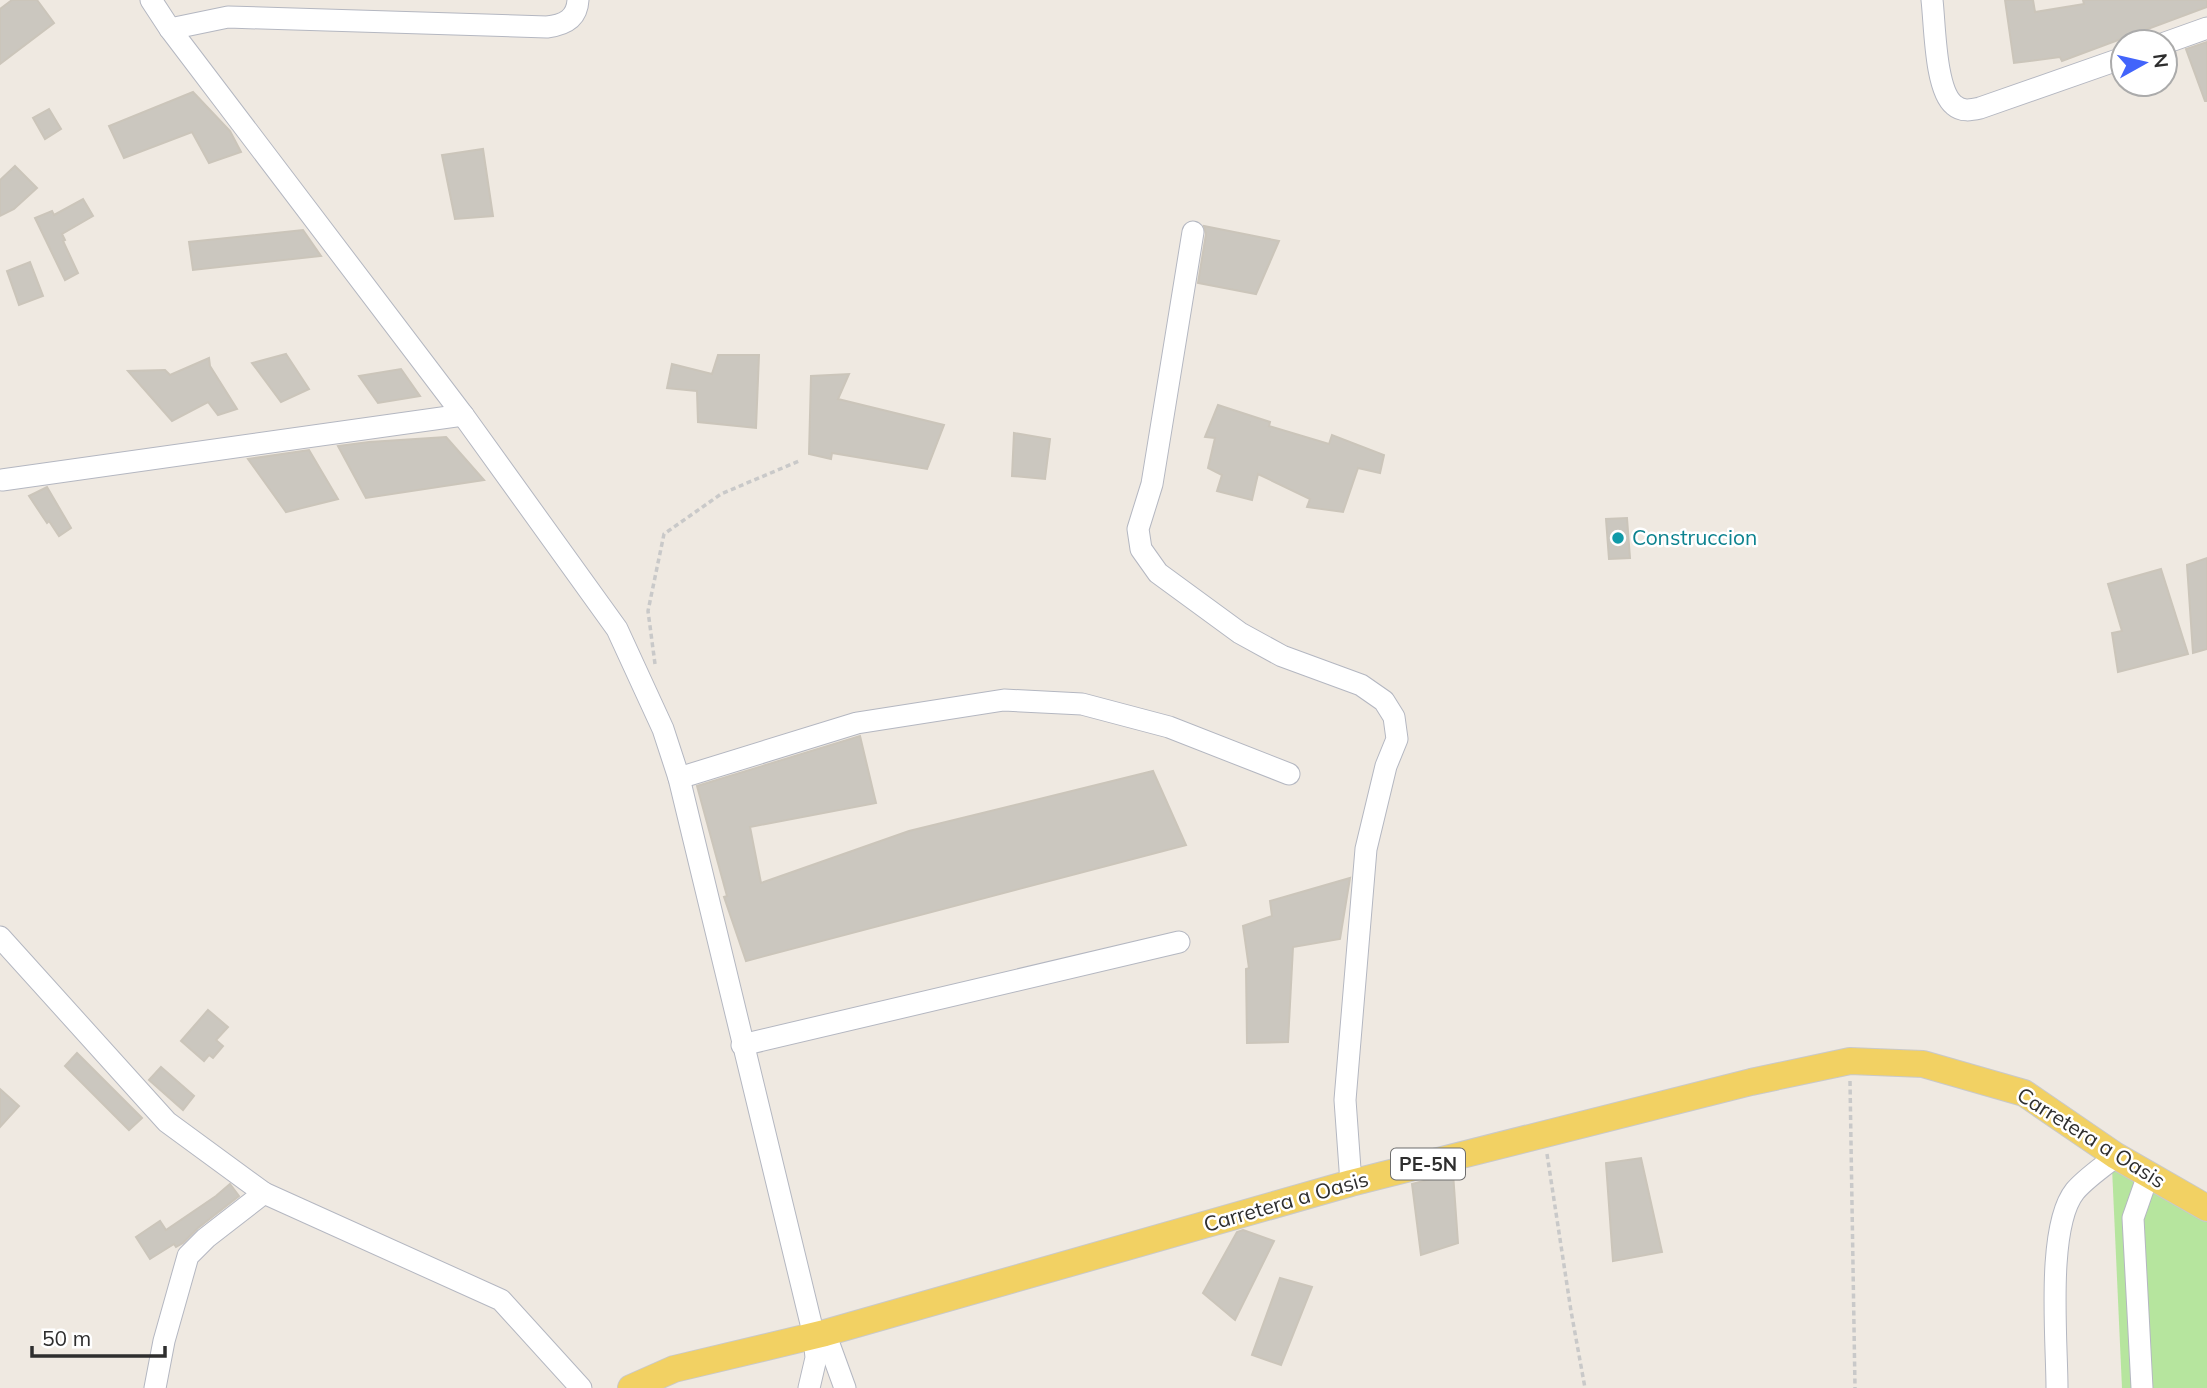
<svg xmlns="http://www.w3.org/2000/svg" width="2207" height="1388" viewBox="0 0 2207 1388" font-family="Mulish,sans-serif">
<rect width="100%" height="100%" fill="#efe9e1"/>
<!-- green -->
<polygon fill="#b6e59e" points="2112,1168 2207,1215 2207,1388 2122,1388"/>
<!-- building -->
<g fill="#cbc7bf" stroke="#cbc5ba" stroke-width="2">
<polygon points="12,0 37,0 54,23 0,64 0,9"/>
<polygon points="2005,0 2033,0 2035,12 2084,4 2083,0 2207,0 2207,7 2062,61 2060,57 2014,63"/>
<polygon points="2207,42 2207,101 2205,101 2186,49"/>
<polygon points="193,92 230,131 241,152 209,163 192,132 124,158 109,126"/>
<polygon points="49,109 61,129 45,139 33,118"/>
<polygon points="483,149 493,216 455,219 442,155"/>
<polygon points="15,166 37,188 14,209 0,216 0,180"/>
<polygon points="83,199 93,216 62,234 65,240 63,241 78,273 65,280 35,218 52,211 54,215"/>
<polygon points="1204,226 1279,241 1256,294 1198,283 1206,234"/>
<polygon points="303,230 321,256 193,270 189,242"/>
<polygon points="30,262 43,296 19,305 7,271"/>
<polygon points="286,354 309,389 281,402 252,363"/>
<polygon points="718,355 759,355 756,428 698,422 697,391 667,388 672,364 712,374"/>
<polygon points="209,358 210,366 237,409 218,415 208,402 172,421 128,371 165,370 170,375"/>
<polygon points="401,369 420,396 378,403 359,376"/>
<polygon points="849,374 838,399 944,425 927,469 832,453 831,459 809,454 811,376"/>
<polygon points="1218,405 1270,422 1269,426 1329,444 1332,435 1384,455 1380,473 1358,468 1343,512 1307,507 1310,499 1258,474 1252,500 1217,491 1222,475 1208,468 1215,438 1205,437"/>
<polygon points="1014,433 1050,439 1045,479 1012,476"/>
<polygon points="446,437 484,480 366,498 338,446 369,442"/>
<polygon points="309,450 338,499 286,512 248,459"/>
<polygon points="47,487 71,528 59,536 49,521 47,523 29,496"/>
<polygon points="1627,518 1630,558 1609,559 1606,519"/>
<polygon points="2207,558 2207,649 2193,653 2187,565"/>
<polygon points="2161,569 2188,654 2118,672 2112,633 2122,631 2108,584"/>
<polygon points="860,736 876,803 750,827 761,883 909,831 1153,771 1186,845 746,961 724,897 727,896 697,786"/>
<polygon points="1350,878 1340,939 1293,947 1288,1042 1247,1043 1246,969 1249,968 1243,926 1272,916 1270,901"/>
<polygon points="208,1010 228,1027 216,1040 223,1046 213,1058 209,1055 204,1061 181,1041"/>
<polygon points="77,1053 142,1118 129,1130 65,1066"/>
<polygon points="161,1067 194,1096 183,1110 149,1080"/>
<polygon points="0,1089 19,1106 0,1127"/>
<polygon points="1641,1158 1662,1252 1613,1261 1606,1163"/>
<polygon points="1453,1173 1458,1243 1421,1255 1412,1184"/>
<polygon points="230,1184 239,1196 198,1228 183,1243 176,1247 174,1244 150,1259 136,1237 160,1221 166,1230 216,1196"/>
<polygon points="1243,1230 1274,1241 1235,1320 1203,1293 1237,1232"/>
<polygon points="1280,1278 1312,1287 1281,1365 1252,1355"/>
</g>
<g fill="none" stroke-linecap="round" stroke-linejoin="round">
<defs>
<g id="minor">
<polyline points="151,0 170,29 463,415 617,629 663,729 679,778 814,1336 816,1358 809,1388"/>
<path d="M1932,0C1935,25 1935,90 1954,105C1962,112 1971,110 1980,108L2123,58"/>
<path d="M170,29L228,17L547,27C564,25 577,19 578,0"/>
<polyline points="2165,43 2207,28"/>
<polyline points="1193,232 1152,484 1138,529 1141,549 1158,573 1240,633 1282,656 1361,685 1384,701 1394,717 1397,739 1386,766 1366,849 1345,1100 1351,1183"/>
<polyline points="2,480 463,415"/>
<polyline points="679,778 857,723 1004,700 1082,704 1169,727 1289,774"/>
<polyline points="0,937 167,1122 264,1193 501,1300 581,1388"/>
<polyline points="742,1045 1179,942"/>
<polyline points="825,1333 845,1388"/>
<polyline points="155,1388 164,1341 188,1256 206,1238 264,1193"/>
<path d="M2057,1388C2057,1341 2046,1227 2075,1191C2086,1178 2103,1167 2116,1156"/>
<polyline points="2142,1388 2133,1218 2148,1175"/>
</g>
<polyline id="major" points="631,1388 674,1369 825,1333 1351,1183 1751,1082 1850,1061 1923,1064 2024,1093 2116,1156 2207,1208"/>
</defs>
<!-- minor casing -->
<use href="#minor" stroke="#b4b7c1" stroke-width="23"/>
<!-- major casing -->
<use href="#major" stroke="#c9c9c9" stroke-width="28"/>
<!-- path -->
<g stroke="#c9c9c9" stroke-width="3.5" stroke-dasharray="5 3.5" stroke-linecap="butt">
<polyline points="655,664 648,611 664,534 721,494 799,461"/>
<polyline points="1850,1081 1855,1388"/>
<polyline points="1547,1154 1571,1311 1585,1388"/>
</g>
<!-- minor -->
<use href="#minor" stroke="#fff" stroke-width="21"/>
<!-- major -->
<use href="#major" stroke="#f2d163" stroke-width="26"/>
</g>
<!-- markers -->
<circle fill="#0f9aa8" stroke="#fff" stroke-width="2.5" cx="1618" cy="538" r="7"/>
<g text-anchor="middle" stroke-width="5" stroke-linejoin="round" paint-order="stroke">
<!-- shield labels -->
<rect fill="#fff" stroke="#6d6d6d" stroke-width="2" x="1391" y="1148.5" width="74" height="31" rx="5"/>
<g font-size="19" font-weight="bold" fill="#2e2e2e">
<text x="1428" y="1171">PE-5N</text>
</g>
<!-- culture labels -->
<g font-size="21" fill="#0d838f" stroke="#fff" text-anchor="start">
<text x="1632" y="545">Construccion</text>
</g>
<!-- street labels -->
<g font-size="21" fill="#2e2e2e" stroke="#fff">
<text transform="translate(2091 1138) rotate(32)" y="7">Carretera a Oasis</text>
<text transform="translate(1286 1202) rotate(-16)" y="7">Carretera a Oasis</text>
</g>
</g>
<!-- north arrow -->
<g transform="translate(2144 63) rotate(82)"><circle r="33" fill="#ffffff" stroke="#ababab" stroke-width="2"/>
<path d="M0-5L12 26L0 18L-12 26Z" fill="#4264fb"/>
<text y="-10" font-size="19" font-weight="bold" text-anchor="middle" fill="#2e2e2e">N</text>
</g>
<!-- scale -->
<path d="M32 1346v10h133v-10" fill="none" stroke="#2e2e2e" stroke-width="3.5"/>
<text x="42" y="1346" font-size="21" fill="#2e2e2e" stroke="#ffffff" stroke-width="5" paint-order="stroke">50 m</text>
</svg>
